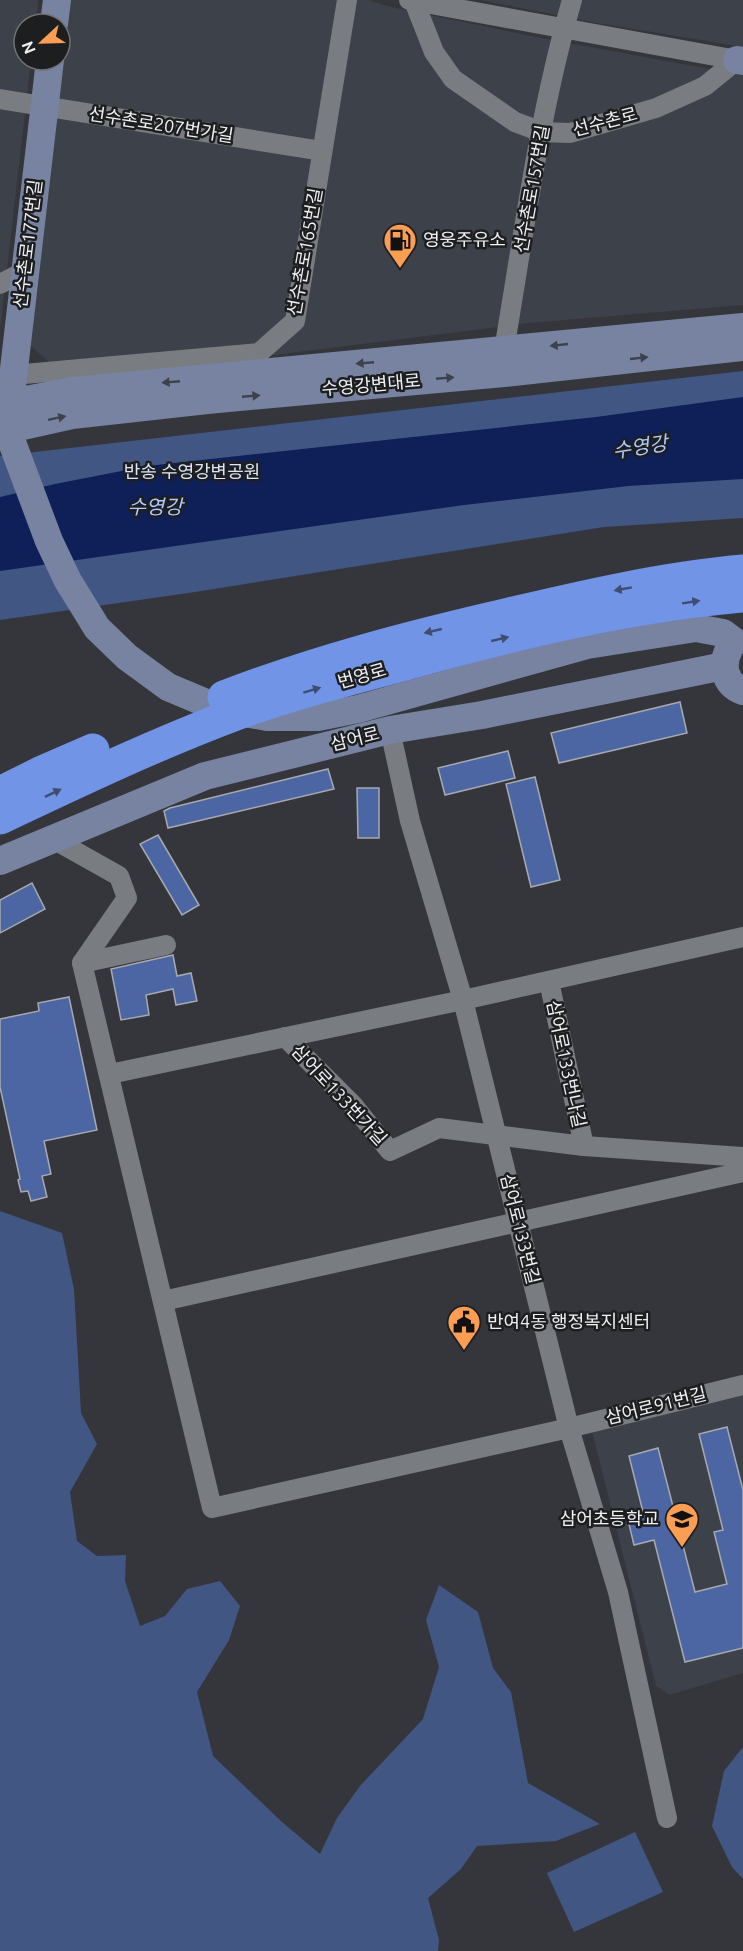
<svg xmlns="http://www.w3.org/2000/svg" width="743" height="1951" viewBox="0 0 743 1951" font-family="Ubuntu,'Noto Sans KR',sans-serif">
<rect width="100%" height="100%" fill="#34363b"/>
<!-- built -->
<g fill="#3c414a">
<polygon points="0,0 38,0 36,24 24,24 24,60 31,60 0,330"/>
<polygon points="67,0 368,0 391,7 541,38 743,75 743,305 529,323 162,369 64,376 28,343"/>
<polygon points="480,0 743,0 743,47 597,23"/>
<polygon points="743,1385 743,1673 669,1695 656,1686 590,1423"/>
</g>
<!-- green -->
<g fill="#425684">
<polygon points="743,371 743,518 604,527 195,592 0,620 0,456"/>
<polygon points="0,1211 62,1233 74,1289 81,1413 97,1444 70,1492 77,1541 97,1556 126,1555 125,1581 140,1626 165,1616 187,1589 220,1581 240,1606 229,1640 197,1692 213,1756 282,1822 320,1854 337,1818 360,1786 423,1719 439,1667 426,1620 439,1585 478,1612 493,1668 511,1692 528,1783 600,1824 556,1841 477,1846 461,1869 428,1898 439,1940 438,1951 0,1951"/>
<polygon points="743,1747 743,1879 732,1867 712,1826 724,1771"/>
<polygon points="635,1832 663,1892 574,1932 547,1873"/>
</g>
<!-- water -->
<polygon fill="#0e2057" points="743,397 743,479 628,486 464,505 0,571 0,497 55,484 147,466 596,417"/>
<!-- building -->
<g fill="#4c66a4" stroke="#a7a9af" stroke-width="1.5">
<polygon points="680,702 687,733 559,763 551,733"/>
<polygon points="508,751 515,778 445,795 438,768"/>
<polygon points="328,769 334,789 168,828 164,811 170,808"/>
<polygon points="535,777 560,880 531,887 506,784"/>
<polygon points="357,788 379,788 379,838 358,838"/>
<polygon points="158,835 199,905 182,915 140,844"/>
<polygon points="32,883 45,909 0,933 0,900"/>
<polygon points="173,955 177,976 191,973 197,1001 176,1005 173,989 146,995 149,1015 121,1020 111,969"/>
<polygon points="69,997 97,1130 44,1141 51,1174 42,1176 47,1197 31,1201 28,1191 21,1192 18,1180 20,1179 0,1087 0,1019 39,1011 38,1003"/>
<polygon points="727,1427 743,1490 743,1648 685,1662 654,1540 634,1545 628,1520 644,1516 629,1456 658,1448 695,1592 727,1584 714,1532 723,1530 699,1434"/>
</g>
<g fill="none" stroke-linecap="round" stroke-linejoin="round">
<!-- street -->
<g stroke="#797c81" stroke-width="20">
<polyline points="409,0 737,60"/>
<polyline points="414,1 434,52 453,79 515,122 542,132 570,133 656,108 705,86 737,60"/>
<polyline points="0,99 322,151"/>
<polyline points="0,284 25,271"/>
<path d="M504,350C524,233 539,114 572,0"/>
<polyline points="13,375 259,353 295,321 347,0"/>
<polyline points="390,730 410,821 463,1000 569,1428 618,1592 667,1818"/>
<polyline points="53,839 119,876 127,898 82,963 212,1508 569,1428 743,1385"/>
<polyline points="82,963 166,945"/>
<polyline points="549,981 584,1146"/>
<polyline points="285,1037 353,1105 390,1151 439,1128 584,1146 743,1157"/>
<polyline points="110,1074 463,1000 743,937"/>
<polyline points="163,1301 743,1172"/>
</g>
<!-- secondary -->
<g stroke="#7783a0" stroke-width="28">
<polyline points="54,24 57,0"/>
<polyline points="50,60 7,429 49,541 68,581 97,628 127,657 168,687 218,708 267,717 318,717 358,709 587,645 696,628 723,633 735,642"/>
<polyline points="737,60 743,61"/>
<polyline points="0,405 72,391 743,327"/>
<polyline points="0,431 72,415 207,400 504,373 743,347"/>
<path d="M729,649C721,665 724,684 743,691"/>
<polyline points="0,861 205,776 390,730 482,715 724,666"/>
</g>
<!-- highway -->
<g stroke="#7194e7" stroke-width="33">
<path d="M224,697C317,661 413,636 509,614C586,596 664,578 743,571"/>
<polyline points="0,793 40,773 93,750"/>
<path d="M0,818C78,781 156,744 236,714C291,694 349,679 406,664C516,633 629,606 743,596"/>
</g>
</g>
<!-- one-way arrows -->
<defs><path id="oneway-solid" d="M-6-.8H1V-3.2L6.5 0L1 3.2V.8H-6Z" transform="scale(1.5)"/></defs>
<g fill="#3c414d">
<use href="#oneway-solid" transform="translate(559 345) rotate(174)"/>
<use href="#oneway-solid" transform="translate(639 358) rotate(-6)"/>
<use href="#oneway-solid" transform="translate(365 363) rotate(175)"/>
<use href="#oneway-solid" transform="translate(445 378) rotate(-5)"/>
<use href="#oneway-solid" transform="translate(171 382) rotate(175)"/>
<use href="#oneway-solid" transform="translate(251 396) rotate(-5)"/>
<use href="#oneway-solid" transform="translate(57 418) rotate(-12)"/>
</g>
<g fill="#3f4d70">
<use href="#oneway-solid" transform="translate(623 589) rotate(170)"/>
<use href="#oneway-solid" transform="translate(691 602) rotate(-9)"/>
<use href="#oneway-solid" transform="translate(433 631) rotate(167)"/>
<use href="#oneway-solid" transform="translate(500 639) rotate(-13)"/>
<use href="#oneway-solid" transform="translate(312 690) rotate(-17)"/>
<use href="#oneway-solid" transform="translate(53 793) rotate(-26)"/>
</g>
<!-- icons -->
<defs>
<symbol id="fuel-pin" viewBox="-11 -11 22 30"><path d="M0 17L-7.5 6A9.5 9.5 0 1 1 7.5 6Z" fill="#fc9d54" stroke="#1d1e20"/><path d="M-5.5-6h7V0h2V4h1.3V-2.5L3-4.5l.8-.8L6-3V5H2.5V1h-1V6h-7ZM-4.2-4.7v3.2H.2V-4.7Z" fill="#111"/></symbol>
<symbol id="civic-pin" viewBox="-11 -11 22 30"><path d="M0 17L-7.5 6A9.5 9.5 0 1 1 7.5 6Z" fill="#fc9d54" stroke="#1d1e20"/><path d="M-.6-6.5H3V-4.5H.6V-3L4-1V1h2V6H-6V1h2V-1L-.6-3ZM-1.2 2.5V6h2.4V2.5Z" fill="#111"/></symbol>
<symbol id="school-pin" viewBox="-11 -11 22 30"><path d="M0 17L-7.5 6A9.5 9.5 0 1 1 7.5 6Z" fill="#fc9d54" stroke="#1d1e20"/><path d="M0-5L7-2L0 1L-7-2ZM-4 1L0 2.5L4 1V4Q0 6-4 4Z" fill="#111"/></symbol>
</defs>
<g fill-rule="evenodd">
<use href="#fuel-pin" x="381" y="221" width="38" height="52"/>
<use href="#civic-pin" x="445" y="1303" width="38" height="52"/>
<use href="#school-pin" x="663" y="1500" width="38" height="52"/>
</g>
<g text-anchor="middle" stroke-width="5" stroke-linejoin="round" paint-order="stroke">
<!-- street labels -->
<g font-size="18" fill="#eef0f3" stroke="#1d1e20">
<text transform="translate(605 122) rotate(-15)" y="6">선수촌로</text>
<text transform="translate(161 125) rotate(9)" y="6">선수촌로207번가길</text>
<text transform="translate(532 189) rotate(-80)" y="6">선수촌로157번길</text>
<text transform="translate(28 244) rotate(-83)" y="6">선수촌로177번길</text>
<text transform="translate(305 252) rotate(-80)" y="6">선수촌로165번길</text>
<text transform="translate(371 385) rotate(-5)" y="6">수영강변대로</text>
<text transform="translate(362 676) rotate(-16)" y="6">번영로</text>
<text transform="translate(355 739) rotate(-14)" y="6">삼어로</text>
<text transform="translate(566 1064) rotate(78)" y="6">삼어로133번나길</text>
<text transform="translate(339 1095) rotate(47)" y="6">삼어로133번가길</text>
<text transform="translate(520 1229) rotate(76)" y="6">삼어로133번길</text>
<text transform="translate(656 1406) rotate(-14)" y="6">삼어로91번길</text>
</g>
<!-- poi labels -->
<g font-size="18" fill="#eef0f3" stroke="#1d1e20" text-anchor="start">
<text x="423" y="246">영웅주유소</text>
<text x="487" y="1328">반여4동 행정복지센터</text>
<text x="659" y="1525" text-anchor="end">삼어초등학교</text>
</g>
<!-- park labels -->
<g font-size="18" fill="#dce4f6" stroke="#1d1e20">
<text x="192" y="478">반송 수영강변공원</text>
</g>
<!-- water labels -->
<g font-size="20" font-style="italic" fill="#b1c9ff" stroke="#1d1e20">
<text transform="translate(640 447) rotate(-9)" y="7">수영강</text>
<text x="155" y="514">수영강</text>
</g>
</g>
<!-- north arrow -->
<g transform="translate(42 42) rotate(248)"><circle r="28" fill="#1d1e20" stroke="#717274" stroke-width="1.5"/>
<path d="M0-4.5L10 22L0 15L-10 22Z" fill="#fc9d54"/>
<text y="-9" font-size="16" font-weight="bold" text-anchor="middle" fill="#eef0f3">N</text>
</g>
</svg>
